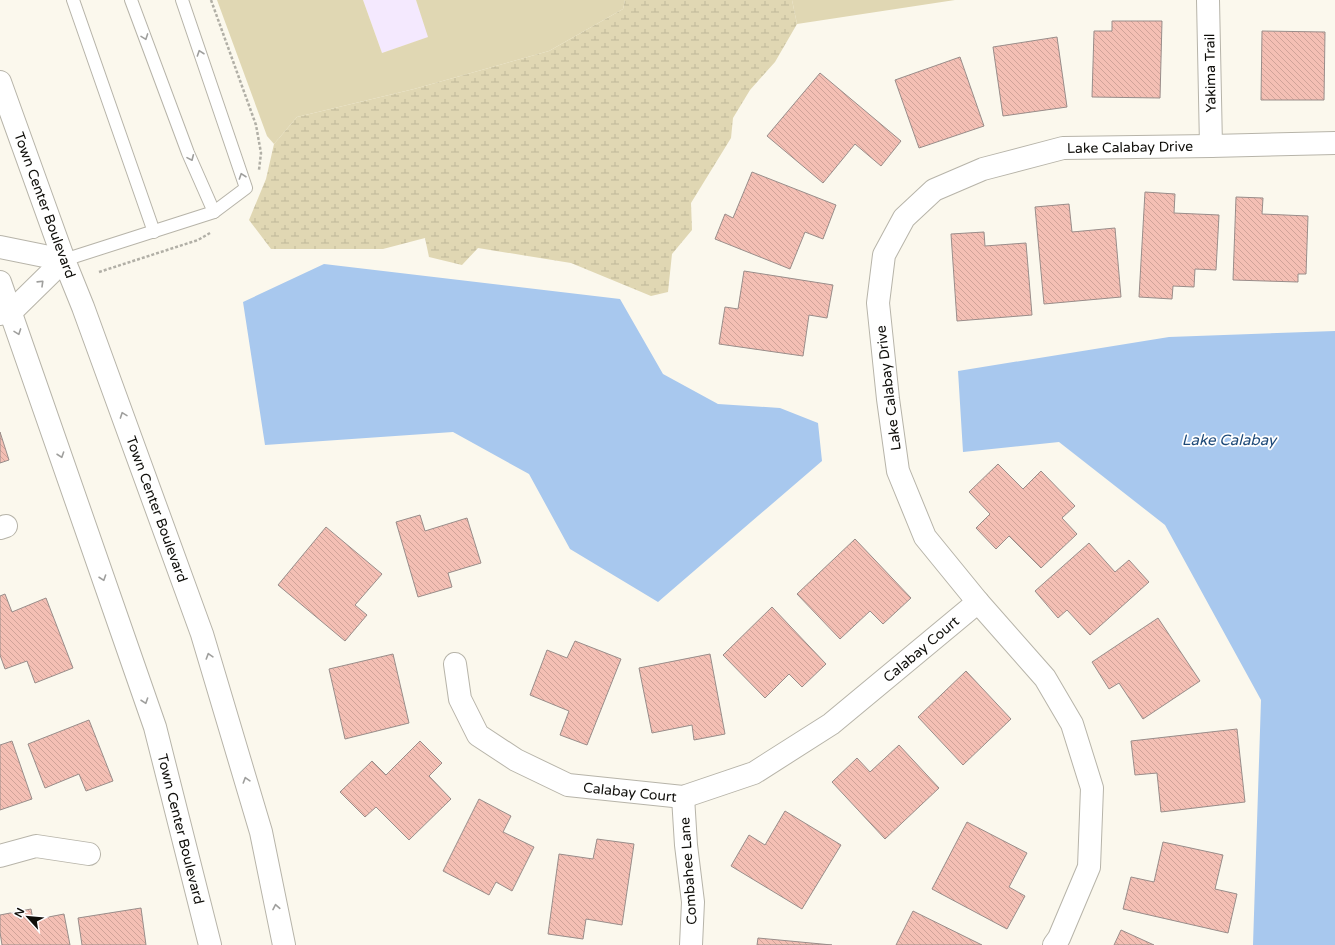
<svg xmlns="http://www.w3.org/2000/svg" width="1335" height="945" viewBox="0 0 1335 945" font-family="'Varela Round',sans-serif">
<defs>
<pattern id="wetland-marsh" width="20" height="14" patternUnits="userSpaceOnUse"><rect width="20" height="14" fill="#e0d7b3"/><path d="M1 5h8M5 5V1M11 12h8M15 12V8" fill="none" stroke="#bfb799"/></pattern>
<pattern id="building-back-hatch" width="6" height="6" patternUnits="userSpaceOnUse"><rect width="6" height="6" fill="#f4bfb4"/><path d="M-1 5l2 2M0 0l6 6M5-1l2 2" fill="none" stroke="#d0a399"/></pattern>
</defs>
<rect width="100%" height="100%" fill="#fbf8ed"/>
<!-- education -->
<polygon fill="#f4e9fe" points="363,0 416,0 429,37 382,53"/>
<!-- grass -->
<g fill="#e0d7b3">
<polygon points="217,0 363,0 382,53 428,37 416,0 625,0 623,9 549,51 414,89 297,117 274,144 267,136"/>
<polygon points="792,0 955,0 797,24"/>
</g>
<!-- wetland -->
<polygon fill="url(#wetland-marsh)" points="625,0 792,0 797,24 775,62 750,90 733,118 731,138 691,203 692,230 672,254 668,292 651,296 571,263 478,248 462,265 429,257 425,238 383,249 271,249 249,220 266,179 274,144 297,117 414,89 549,51 623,9"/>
<!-- water -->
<g fill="#a8c8ee">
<polygon points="324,264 620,299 663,374 718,404 780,408 818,423 822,461 658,602 570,549 529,474 453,432 265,445 243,302"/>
<polygon points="1335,331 1335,945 1253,945 1261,700 1165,525 1059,442 963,452 958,371 1169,337"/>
</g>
<!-- building -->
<g fill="url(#building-back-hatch)" stroke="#998d8a">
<polygon points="1112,21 1162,21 1160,98 1092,97 1094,31 1112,31"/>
<polygon points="1262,31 1325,32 1324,100 1261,100"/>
<polygon points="1057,37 1067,107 1003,116 993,47"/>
<polygon points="960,57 984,126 919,148 895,80"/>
<polygon points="820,73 901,141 881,166 855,144 823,183 767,136"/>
<polygon points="752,172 836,205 823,239 805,232 790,269 715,239 725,214 733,218"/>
<polygon points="1145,192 1175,194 1174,213 1219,215 1216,270 1195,269 1194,287 1173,286 1172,299 1139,297"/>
<polygon points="1236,197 1263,198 1262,214 1308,216 1306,274 1298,274 1298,282 1233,280"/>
<polygon points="1069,204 1072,232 1115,228 1121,297 1044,304 1035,207"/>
<polygon points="984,232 985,246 1026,243 1032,315 957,321 951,234"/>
<polygon points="744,271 833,285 827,318 809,315 803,356 719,344 725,307 738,309"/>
<polygon points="0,432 9,460 0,463"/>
<polygon points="998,464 1023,489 1041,471 1075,506 1062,518 1077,534 1041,568 1009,536 996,549 976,528 990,514 969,492"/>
<polygon points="420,515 425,531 467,518 481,563 448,573 452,587 418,597 396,522"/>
<polygon points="326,527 382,574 355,605 367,615 345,641 278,585"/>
<polygon points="855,539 911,598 883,624 870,611 840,639 797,594"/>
<polygon points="1089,543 1115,572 1129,560 1149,582 1090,635 1067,610 1058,618 1035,591"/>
<polygon points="5,594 12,612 46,598 73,668 35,683 27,661 5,669 0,655 0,596"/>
<polygon points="772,607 826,664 802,687 789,674 765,698 723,655"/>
<polygon points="1158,618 1200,681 1143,719 1119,683 1109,689 1092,662"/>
<polygon points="575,641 621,659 587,745 560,735 569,711 530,695 547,650 567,658"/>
<polygon points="393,654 409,723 345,739 329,669"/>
<polygon points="710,654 725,734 694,740 692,725 652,733 639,668"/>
<polygon points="966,671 1011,719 963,765 918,717"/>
<polygon points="89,720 113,781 86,791 79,774 45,788 28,744"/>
<polygon points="1237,729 1245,802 1161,812 1157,773 1135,775 1131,741"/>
<polygon points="12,741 32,799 0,810 0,745"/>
<polygon points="420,741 442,763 429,776 451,799 409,840 376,807 365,817 340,792 372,761 386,775"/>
<polygon points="899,745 939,788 885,839 832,782 857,758 870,772"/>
<polygon points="479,799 511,816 503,832 534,847 512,891 496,882 489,895 443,871"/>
<polygon points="785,811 841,845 802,909 731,866 749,835 765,845"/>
<polygon points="967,822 1027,853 1009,887 1025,896 1007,929 932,889"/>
<polygon points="597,839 634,844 622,925 586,919 583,939 548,934 559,854 593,859"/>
<polygon points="1163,842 1223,855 1215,889 1237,894 1228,933 1123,909 1131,877 1154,882"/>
<polygon points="141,908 146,945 82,945 78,918"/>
<polygon points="31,909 33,920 64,914 70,945 2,945 0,932 0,915"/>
<polygon points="913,911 982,945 896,945"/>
<polygon points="1121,930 1154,945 1114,945"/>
<polygon points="758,938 832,945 757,945"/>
</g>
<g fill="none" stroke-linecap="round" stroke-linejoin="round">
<defs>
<g id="service">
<polyline points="73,0 154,232"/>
<polyline points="131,0 188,153 214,212"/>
<polyline points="64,260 214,212 246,188 182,0"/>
</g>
<g id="minor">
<polyline points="1208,0 1211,146"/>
<polyline points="0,247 64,260"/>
<polyline points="0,314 11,312 64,260"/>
<polyline points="0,528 6,526"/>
<polyline points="455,664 460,699 478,735 516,760 568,785 683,797 754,773 831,724 978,602"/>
<polyline points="683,797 686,845 693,902 691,945"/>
<polyline points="0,856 36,846 89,854"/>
<polyline points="1054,945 1059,938 1089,867 1092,788 1072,724 1045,678 978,602 925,537 898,471 888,399 878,303 884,255 904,218 934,190 983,169 1063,148 1211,146 1335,143"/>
</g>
<g id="tertiary">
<polyline points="0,82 64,260 83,307 202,634 261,832 284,945"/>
<polyline points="0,282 155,727 210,945"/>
</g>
</defs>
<!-- service casing -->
<use href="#service" stroke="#b7b4a9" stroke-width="14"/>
<!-- minor casing -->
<use href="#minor" stroke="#b7b4a9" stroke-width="24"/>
<!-- tertiary casing -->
<use href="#tertiary" stroke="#b7b4a9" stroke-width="24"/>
<!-- path -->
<g stroke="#b1afa6" stroke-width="2.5" stroke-dasharray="3 2" stroke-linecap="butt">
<polyline points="211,0 256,125 261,153 259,170"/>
<polyline points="99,272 198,240 210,233"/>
</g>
<!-- service -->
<use href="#service" stroke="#fff" stroke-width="12"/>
<!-- minor -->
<use href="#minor" stroke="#fff" stroke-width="22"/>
<!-- tertiary -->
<use href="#tertiary" stroke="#fff" stroke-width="22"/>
</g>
<!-- one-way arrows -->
<defs><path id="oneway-chevron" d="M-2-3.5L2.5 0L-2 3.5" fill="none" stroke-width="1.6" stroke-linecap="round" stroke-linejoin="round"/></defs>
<g stroke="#9f9f9d">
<use href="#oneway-chevron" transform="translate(145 37) rotate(70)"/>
<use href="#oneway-chevron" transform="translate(200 53) rotate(-109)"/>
<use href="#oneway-chevron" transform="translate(191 158) rotate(66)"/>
<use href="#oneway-chevron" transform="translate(242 176) rotate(-109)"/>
<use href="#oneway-chevron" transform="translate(41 283) rotate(-44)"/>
<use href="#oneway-chevron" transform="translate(18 332) rotate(70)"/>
<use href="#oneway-chevron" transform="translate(123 415) rotate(-110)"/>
<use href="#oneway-chevron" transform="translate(61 455) rotate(71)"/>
<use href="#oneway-chevron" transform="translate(103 578) rotate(71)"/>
<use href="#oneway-chevron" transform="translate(209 656) rotate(-107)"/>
<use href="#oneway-chevron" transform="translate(145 701) rotate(71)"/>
<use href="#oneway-chevron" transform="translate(246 780) rotate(-107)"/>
<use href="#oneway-chevron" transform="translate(276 907) rotate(-101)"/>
</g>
<g text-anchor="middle" stroke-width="3.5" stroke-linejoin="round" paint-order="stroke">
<!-- street labels -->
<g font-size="14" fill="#0f0e0a" stroke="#fff">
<text transform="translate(1210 73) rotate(-91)" y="5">Yakima Trail</text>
<text transform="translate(1130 147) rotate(-1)" y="5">Lake Calabay Drive</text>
<text transform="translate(45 205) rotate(70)" y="5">Town Center Boulevard</text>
<text transform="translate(888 388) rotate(-97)" y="5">Lake Calabay Drive</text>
<text transform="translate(157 509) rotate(70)" y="5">Town Center Boulevard</text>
<text transform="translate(921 649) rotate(-40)" y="5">Calabay Court</text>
<text transform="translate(630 792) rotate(6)" y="5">Calabay Court</text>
<text transform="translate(181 829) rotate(76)" y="5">Town Center Boulevard</text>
<text transform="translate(688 871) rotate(-94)" y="5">Combahee Lane</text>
</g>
<!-- water labels -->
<g font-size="15" font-style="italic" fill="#1e4a79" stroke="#fff">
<text x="1229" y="445">Lake Calabay</text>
</g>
</g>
<!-- north arrow -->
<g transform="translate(28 917) rotate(297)" stroke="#ffffff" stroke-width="3" paint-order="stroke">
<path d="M0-3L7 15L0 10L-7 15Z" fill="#0f0e0a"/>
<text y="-6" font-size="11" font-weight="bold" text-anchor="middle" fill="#0f0e0a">N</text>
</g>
</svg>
